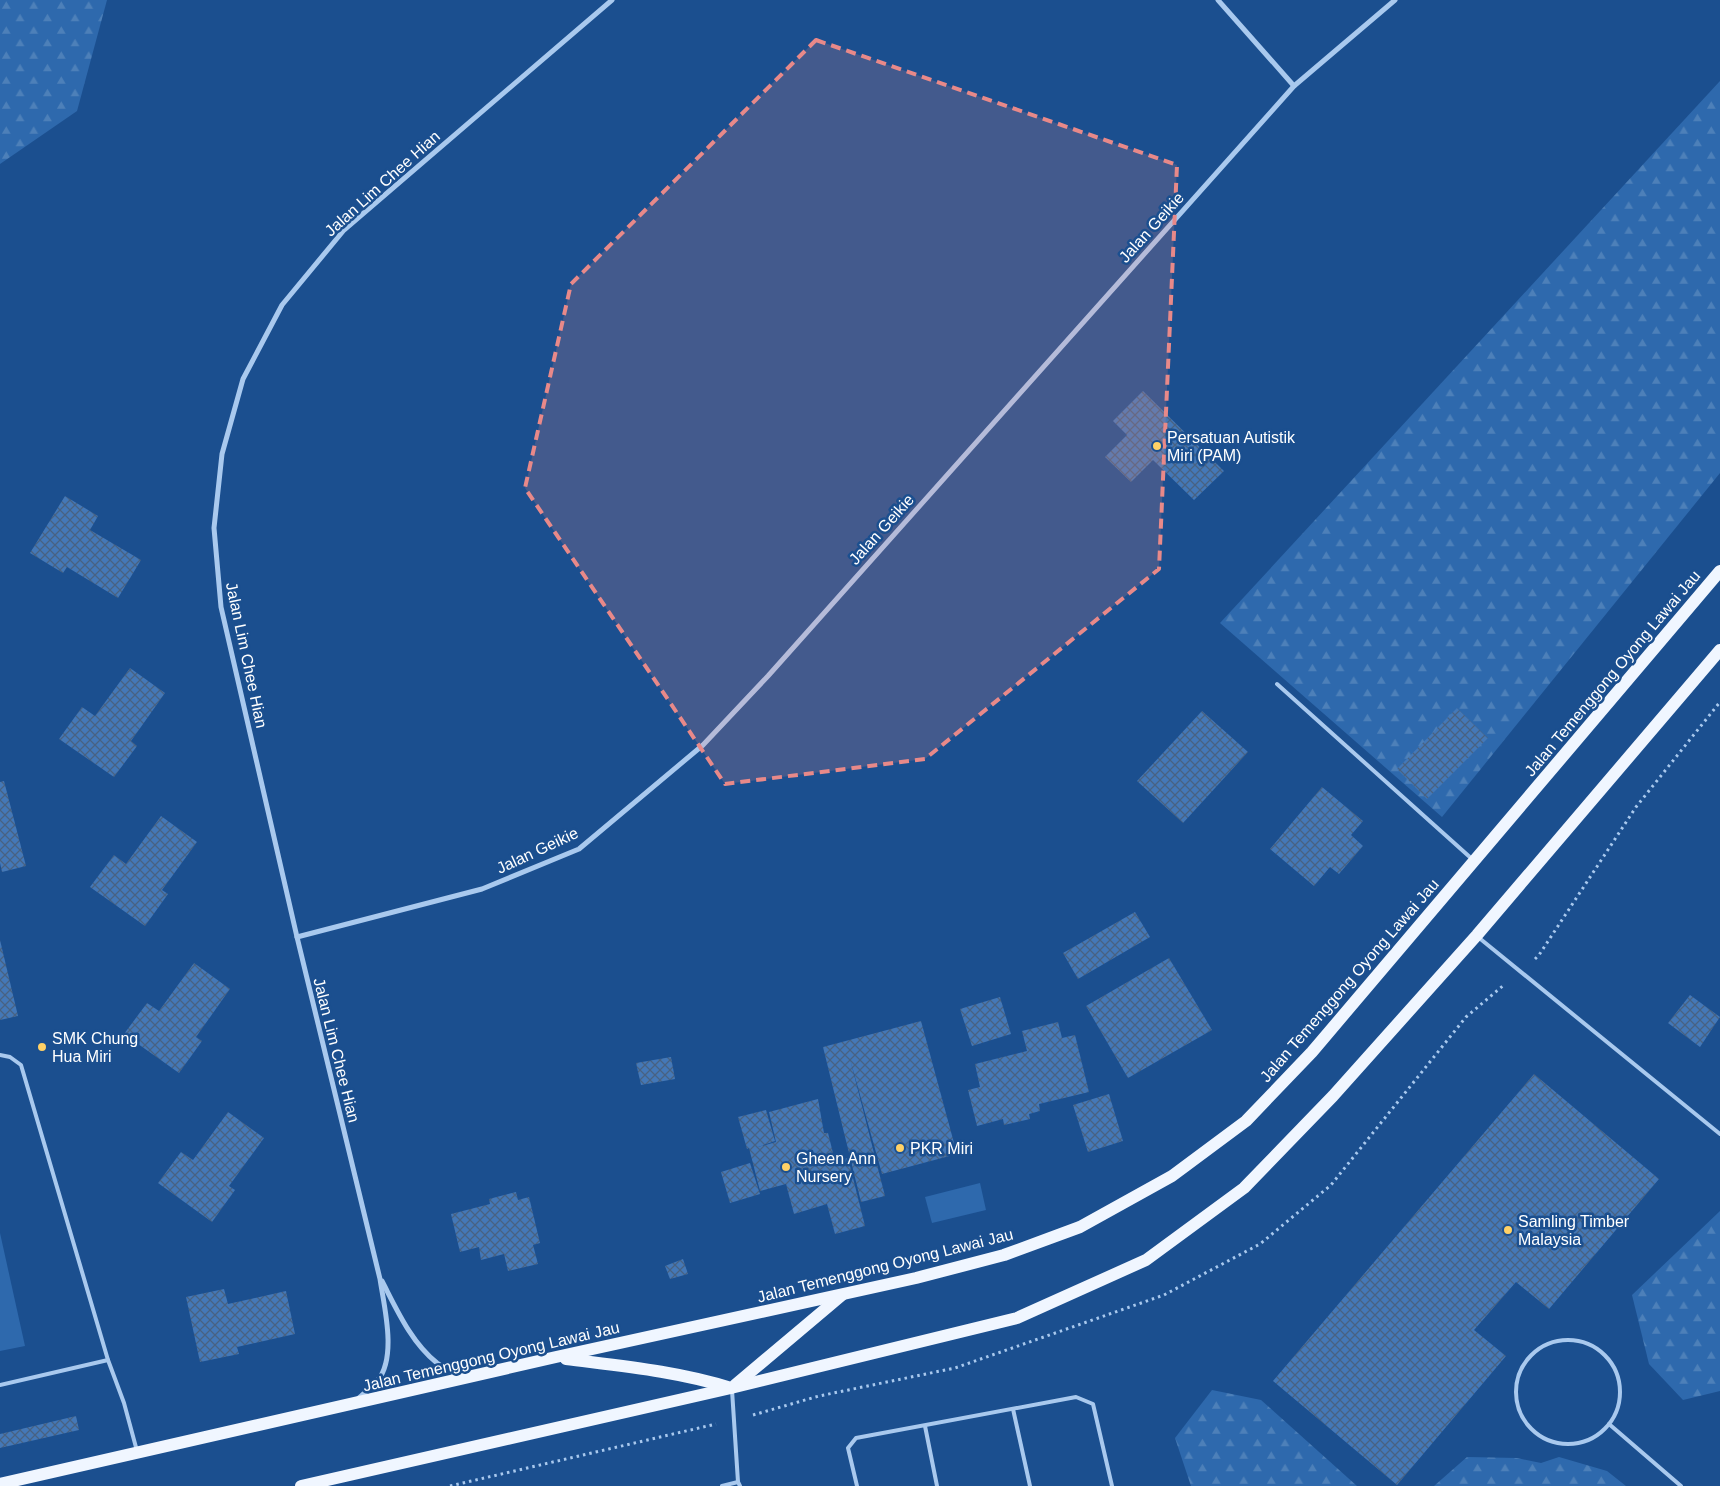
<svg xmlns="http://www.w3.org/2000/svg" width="1720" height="1486" viewBox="0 0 1720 1486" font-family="Arial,sans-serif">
<defs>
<pattern id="forest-firs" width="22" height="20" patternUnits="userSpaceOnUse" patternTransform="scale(1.25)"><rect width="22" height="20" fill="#2e69ad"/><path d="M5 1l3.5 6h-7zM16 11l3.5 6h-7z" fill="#4d80b9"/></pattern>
<pattern id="building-cross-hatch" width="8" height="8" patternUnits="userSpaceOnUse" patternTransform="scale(1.25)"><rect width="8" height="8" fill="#4478b7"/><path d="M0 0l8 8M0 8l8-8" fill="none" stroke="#486282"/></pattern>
</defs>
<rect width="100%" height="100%" fill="#1b4f8f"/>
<!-- forest -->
<g fill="url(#forest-firs)">
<polygon points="0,0 107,0 77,111 0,164"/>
<polygon points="1720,81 1720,473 1442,817 1220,623"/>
<polygon points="1720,1211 1720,1391 1683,1400 1649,1364 1632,1295"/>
<polygon points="1212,1390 1261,1400 1357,1486 1191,1486 1175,1438"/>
<polygon points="1467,1457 1517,1458 1541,1463 1559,1457 1607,1471 1626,1486 1434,1486"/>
</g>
<!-- garden -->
<g fill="#2e69ad">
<polygon points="980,1183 986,1210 932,1223 925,1197"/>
<polygon points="0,1233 25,1346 0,1351"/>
</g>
<!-- building -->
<g fill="url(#building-cross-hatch)">
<polygon points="1143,391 1224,471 1194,500 1153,460 1131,482 1105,457 1127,435 1113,421"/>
<polygon points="65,496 98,516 90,530 141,560 118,598 67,567 63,573 30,553"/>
<polygon points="130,668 165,693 131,741 137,746 114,777 59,739 82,707 95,716"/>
<polygon points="1457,708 1488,738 1427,799 1397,769"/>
<polygon points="1202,711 1248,752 1183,823 1137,781"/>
<polygon points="4,781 26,866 2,872 0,863 0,782"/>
<polygon points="1322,787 1363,821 1351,835 1363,846 1339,874 1330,867 1314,886 1270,849"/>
<polygon points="161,816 197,842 162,890 168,894 145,926 90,887 114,855 126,864"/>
<polygon points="1135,912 1150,937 1078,979 1063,953"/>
<polygon points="0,940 18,1016 0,1020"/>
<polygon points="1169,958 1212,1030 1128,1078 1086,1006"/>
<polygon points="194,963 230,989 196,1037 202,1041 179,1073 124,1034 147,1003 159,1011"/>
<polygon points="1690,995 1720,1017 1700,1047 1668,1023"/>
<polygon points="1000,997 1011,1034 972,1046 960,1009"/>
<polygon points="921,1021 957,1154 882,1174 850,1059 885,1196 861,1202 823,1047"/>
<polygon points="1058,1022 1062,1038 1075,1035 1089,1092 1039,1104 1040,1111 1029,1114 1030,1119 1004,1125 1003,1119 977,1126 968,1090 980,1087 975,1064 1027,1051 1022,1031"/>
<polygon points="671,1057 675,1079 641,1085 636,1063"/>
<polygon points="1534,1074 1659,1179 1549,1309 1516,1282 1474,1330 1506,1356 1397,1485 1273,1381"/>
<polygon points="1109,1094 1123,1141 1088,1152 1073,1105"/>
<polygon points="818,1099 824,1133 828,1133 835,1161 848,1158 865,1226 835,1234 827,1204 794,1214 786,1184 760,1191 749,1148 747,1149 738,1117 766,1110 775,1141 758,1147 776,1142 769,1112"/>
<polygon points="228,1112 264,1138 229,1186 235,1190 212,1222 158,1183 181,1152 193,1160"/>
<polygon points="750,1163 760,1194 730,1203 721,1172"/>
<polygon points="516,1192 518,1200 529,1197 540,1243 533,1245 538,1264 508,1271 504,1254 481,1260 479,1247 460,1252 451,1214 490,1204 489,1199"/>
<polygon points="683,1259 688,1274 670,1279 665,1266"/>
<polygon points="224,1289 228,1304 286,1291 295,1334 237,1347 239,1354 200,1362 186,1297"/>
<polygon points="76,1416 79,1430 0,1448 0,1434"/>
</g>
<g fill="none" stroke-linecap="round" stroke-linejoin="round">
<!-- path -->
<g stroke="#a9c9ee" stroke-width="3" stroke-dasharray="2.5 4" stroke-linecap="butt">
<polyline points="1535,959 1539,955 1636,807 1720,702"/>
<polyline points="753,1415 819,1396 955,1368 1164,1295 1260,1244 1331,1185 1466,1017 1505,984"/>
<polyline points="450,1486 716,1424"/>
</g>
<!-- lane -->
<g stroke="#a9c9ee" stroke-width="4">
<polyline points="1277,684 1472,859"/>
<polyline points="1478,937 1720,1134"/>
<polyline points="0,1055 10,1057 21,1065 108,1360 124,1403 137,1451"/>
<circle cx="1568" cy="1392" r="52"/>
<polyline points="0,1385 108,1360"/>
<polyline points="732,1390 738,1482 740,1486"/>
<polyline points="1013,1409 1030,1486"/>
<polyline points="1609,1424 1681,1486"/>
<polyline points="925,1426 937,1486"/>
<polyline points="722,1486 738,1482"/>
<polyline points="857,1486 848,1448 856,1438 1076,1397 1093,1404 1112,1486"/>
</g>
<!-- street -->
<g stroke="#a9c9ee" stroke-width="5">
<polyline points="1218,0 1294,86"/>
<polyline points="297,937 482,889 579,849 703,745 768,676 1294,86 1395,0"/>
<path d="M382,1281C397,1310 411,1342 437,1363C444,1368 453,1372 461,1377"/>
<path d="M358,1399C364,1393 372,1387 378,1380C397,1356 384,1306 380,1279L297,937L221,607L214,528L222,454L243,379L282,305L344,230L612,0"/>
</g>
<!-- primary -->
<g stroke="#f0f6ff" stroke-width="12">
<path d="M566,1359C621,1366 677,1371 731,1388"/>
<polyline points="735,1385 842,1295"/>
<polyline points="0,1484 556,1357 916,1278 1004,1255 1080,1227 1172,1176 1246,1121 1312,1052 1720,571"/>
<polyline points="301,1486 731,1388 1017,1318 1146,1260 1244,1188 1333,1096 1477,935 1720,650"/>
</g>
</g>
<!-- marked area -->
<path fill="#e88989" fill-opacity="0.2" stroke="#e88989" stroke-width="4" stroke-dasharray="10 6" stroke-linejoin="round" d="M816,40L1177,165L1159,569L925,759L725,784L525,488L571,284Z"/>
<!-- markers -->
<g fill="#ffd166" stroke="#1b4f8f" stroke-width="2">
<circle cx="1157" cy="446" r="5"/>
<circle cx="42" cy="1047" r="5"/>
<circle cx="900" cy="1148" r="5"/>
<circle cx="786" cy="1167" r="5"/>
<circle cx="1508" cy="1230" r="5"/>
</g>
<g text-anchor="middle" stroke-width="5" stroke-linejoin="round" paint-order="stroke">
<!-- street labels -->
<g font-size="16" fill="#fff" stroke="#1b4f8f">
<text transform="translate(382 183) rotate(-42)" y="6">Jalan Lim Chee Hian</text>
<text transform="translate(1151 227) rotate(-48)" y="6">Jalan Geikie</text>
<text transform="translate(881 529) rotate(-48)" y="6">Jalan Geikie</text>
<text transform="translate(247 655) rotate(78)" y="6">Jalan Lim Chee Hian</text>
<text transform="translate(1612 673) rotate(-50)" y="6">Jalan Temenggong Oyong Lawai Jau</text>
<text transform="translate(537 850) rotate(-25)" y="6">Jalan Geikie</text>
<text transform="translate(1349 980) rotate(-49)" y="6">Jalan Temenggong Oyong Lawai Jau</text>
<text transform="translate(337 1050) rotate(76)" y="6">Jalan Lim Chee Hian</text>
<text transform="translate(885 1265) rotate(-14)" y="6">Jalan Temenggong Oyong Lawai Jau</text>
<text transform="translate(491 1356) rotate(-13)" y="6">Jalan Temenggong Oyong Lawai Jau</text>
</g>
<!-- poi labels -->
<g font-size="16" fill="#fff" stroke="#1b4f8f" text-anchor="start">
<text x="1167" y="443">Persatuan Autistik<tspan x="1167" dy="18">Miri (PAM)</tspan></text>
<text x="52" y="1044">SMK Chung<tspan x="52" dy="18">Hua Miri</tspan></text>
<text x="910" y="1154">PKR Miri</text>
<text x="796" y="1164">Gheen Ann<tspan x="796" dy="18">Nursery</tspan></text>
<text x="1518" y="1227">Samling Timber<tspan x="1518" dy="18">Malaysia</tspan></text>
</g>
</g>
</svg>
